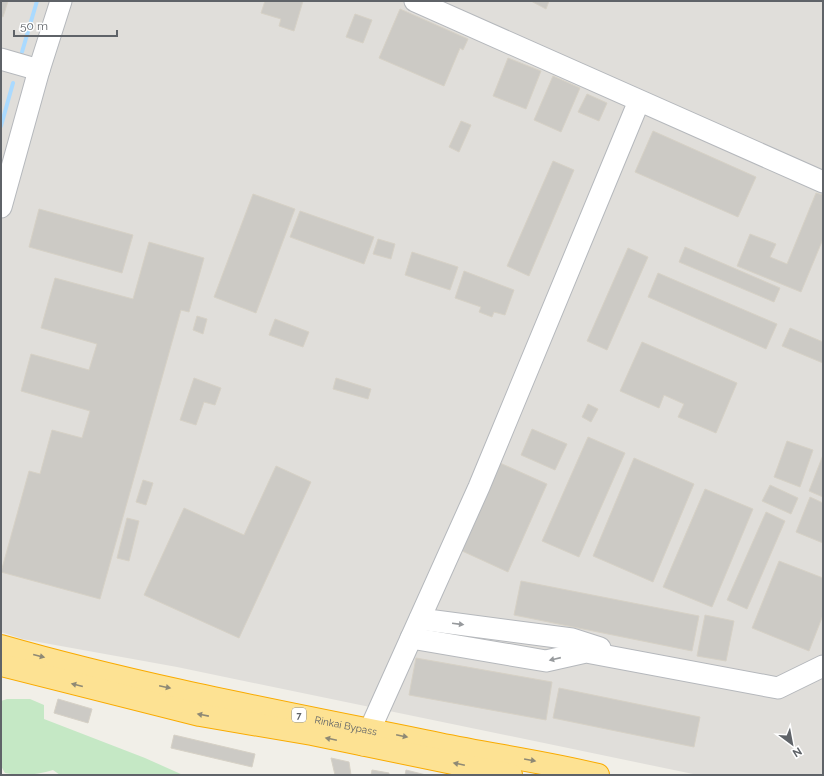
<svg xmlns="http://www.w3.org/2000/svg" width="824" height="776" viewBox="0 0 824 776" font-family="Raleway,sans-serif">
<rect width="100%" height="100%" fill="#f1efe8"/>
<!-- industrial -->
<polygon fill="#e0deda" points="1,1 823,1 823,775 698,775 177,667 22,639 1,632"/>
<!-- green -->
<path fill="#c5e8c5" d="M7,699H30L44,705V719L145,758L183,775H60L53,770C38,775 21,776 5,773L1,766V701Z"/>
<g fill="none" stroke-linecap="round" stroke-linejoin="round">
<!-- stream -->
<g stroke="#aadaff" stroke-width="4">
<polyline points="22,52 37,1"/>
<polyline points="1,126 13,83"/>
</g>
</g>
<!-- building -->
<g fill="#cccac5" stroke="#d6d1c6">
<polygon points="1,1 8,1 3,17 1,16"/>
<polygon points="265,1 303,1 294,31 279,26 281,19 261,13"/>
<polygon points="531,1 549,1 546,9"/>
<polygon points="400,9 468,39 463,50 460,48 444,86 379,58"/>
<polygon points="355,14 372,20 363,43 346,37"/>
<polygon points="508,58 541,71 526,109 493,96"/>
<polygon points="553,76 580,88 561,132 534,120"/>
<polygon points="587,94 607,103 599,121 578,112"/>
<polygon points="461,121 471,125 459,152 449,147"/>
<polygon points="653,131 756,177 738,217 635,172"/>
<polygon points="553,161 574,170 529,276 507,266"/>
<polygon points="816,193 823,195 823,239 801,292 737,266 750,234 776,244 770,257 787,264"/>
<polygon points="253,194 295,209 256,313 214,297"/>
<polygon points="39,209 133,235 122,273 29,247"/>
<polygon points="300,211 374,237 364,264 290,237"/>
<polygon points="378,239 395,244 391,259 373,254"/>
<polygon points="149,242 204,258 189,312 181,310 100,599 1,572 29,471 40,474 52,430 82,438 90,411 21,391 31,354 89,370 97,344 41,328 55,278 133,299"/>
<polygon points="685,247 780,288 774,302 679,262"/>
<polygon points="628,248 648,257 607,350 587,341"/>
<polygon points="412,252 458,267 450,290 405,275"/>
<polygon points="464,271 514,290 505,315 494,312 492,317 479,312 481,307 455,298"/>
<polygon points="658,273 777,324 766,349 648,297"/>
<polygon points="197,316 207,319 203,334 193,330"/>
<polygon points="275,319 309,332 303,347 269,335"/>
<polygon points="790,328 823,342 823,363 782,346"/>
<polygon points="642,342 737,383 716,433 678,417 684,404 664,395 659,408 620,391"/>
<polygon points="194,378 221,388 215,405 204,402 196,425 180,420"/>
<polygon points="336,378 371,389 368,399 333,389"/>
<polygon points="588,404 598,409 591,422 582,417"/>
<polygon points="532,429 567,444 555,470 521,455"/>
<polygon points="588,437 625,453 579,557 542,541"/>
<polygon points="787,441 813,450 800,487 774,477"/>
<polygon points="823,455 823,497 809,491"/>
<polygon points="634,458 694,484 653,582 593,556"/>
<polygon points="500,463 547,484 508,572 460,550"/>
<polygon points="276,466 311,482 239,638 144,595 184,508 244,535"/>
<polygon points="143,480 153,483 146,505 136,502"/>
<polygon points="770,485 798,498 791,514 762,501"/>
<polygon points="705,489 753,509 712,607 663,587"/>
<polygon points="810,497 823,503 823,543 796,532"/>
<polygon points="766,512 785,521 747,609 727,600"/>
<polygon points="127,518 139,521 129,561 117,558"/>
<polygon points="779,561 823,578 823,615 809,651 752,628"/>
<polygon points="521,581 699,616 692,651 514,615"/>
<polygon points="705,615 734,621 726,661 697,656"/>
<polygon points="416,658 552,682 546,720 409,695"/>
<polygon points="559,688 700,717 694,747 553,718"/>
<polygon points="58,699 92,709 88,723 54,713"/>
<polygon points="174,735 255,754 252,767 171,748"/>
<polygon points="331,758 349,762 351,775 335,775"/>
<polygon points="372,770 389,773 389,775 371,775"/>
<polygon points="406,770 426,775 405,775"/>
</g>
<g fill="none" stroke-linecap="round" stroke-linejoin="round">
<defs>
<g id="minor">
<polyline points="415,1 823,182"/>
<polyline points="1,59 39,70"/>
<polyline points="1,207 39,70 61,1"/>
<polyline points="420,619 572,639 600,648"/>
<polyline points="411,638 546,661 586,652 778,688 823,666"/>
<polyline points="363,745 479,487 639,101"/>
</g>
<g id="highway">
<path id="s1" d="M1,646C144,687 292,714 439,744C492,755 546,762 598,775"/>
<polyline points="1,665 200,715 312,734 511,775"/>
</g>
</defs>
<!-- minor casing -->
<use href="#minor" stroke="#b5b8bc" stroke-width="23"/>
<!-- highway casing -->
<use href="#highway" stroke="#f9ab00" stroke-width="24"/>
<!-- minor -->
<use href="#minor" stroke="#fff" stroke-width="21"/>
<!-- highway -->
<use href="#highway" stroke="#fde293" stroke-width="22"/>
</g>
<!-- one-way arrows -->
<defs><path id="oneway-solid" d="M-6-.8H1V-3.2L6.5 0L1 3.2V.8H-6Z"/></defs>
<g fill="#979a9d">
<use href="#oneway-solid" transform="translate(458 624) rotate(7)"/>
<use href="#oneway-solid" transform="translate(555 659) rotate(167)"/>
</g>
<g fill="#8e8975">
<use href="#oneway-solid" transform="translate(39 656) rotate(14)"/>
<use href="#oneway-solid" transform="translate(77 685) rotate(-166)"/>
<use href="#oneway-solid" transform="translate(165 687) rotate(12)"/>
<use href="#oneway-solid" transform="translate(203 715) rotate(-169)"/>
<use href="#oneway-solid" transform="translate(402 736) rotate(12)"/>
<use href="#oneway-solid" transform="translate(331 739) rotate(-168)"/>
<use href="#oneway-solid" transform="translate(530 760) rotate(10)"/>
<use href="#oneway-solid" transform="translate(459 764) rotate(-168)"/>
</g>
<g text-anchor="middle" stroke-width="3.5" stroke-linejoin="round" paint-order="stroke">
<!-- shield labels -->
<rect fill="#fff" stroke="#8f9295" stroke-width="1" x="292" y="708" width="14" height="14" rx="3"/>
<g font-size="9" font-weight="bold" fill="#5f6368">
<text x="299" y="718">7</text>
</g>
<!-- street labels -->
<g font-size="10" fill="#5f6368" stroke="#fff">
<text dy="4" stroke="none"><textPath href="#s1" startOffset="354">Rinkai Bypass</textPath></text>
</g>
</g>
<!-- border -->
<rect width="824" height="776" fill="none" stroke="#5f6368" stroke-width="4"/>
<!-- north arrow -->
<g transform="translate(792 744) rotate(148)" stroke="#ffffff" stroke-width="3" paint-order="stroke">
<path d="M0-3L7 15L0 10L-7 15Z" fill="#5f6368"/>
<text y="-6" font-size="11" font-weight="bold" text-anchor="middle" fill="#5f6368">N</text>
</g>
<!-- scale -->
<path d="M14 30v6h103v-6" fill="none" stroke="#5f6368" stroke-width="2"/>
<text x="20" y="30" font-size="12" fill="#5f6368" stroke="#ffffff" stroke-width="3" paint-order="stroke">50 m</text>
</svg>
